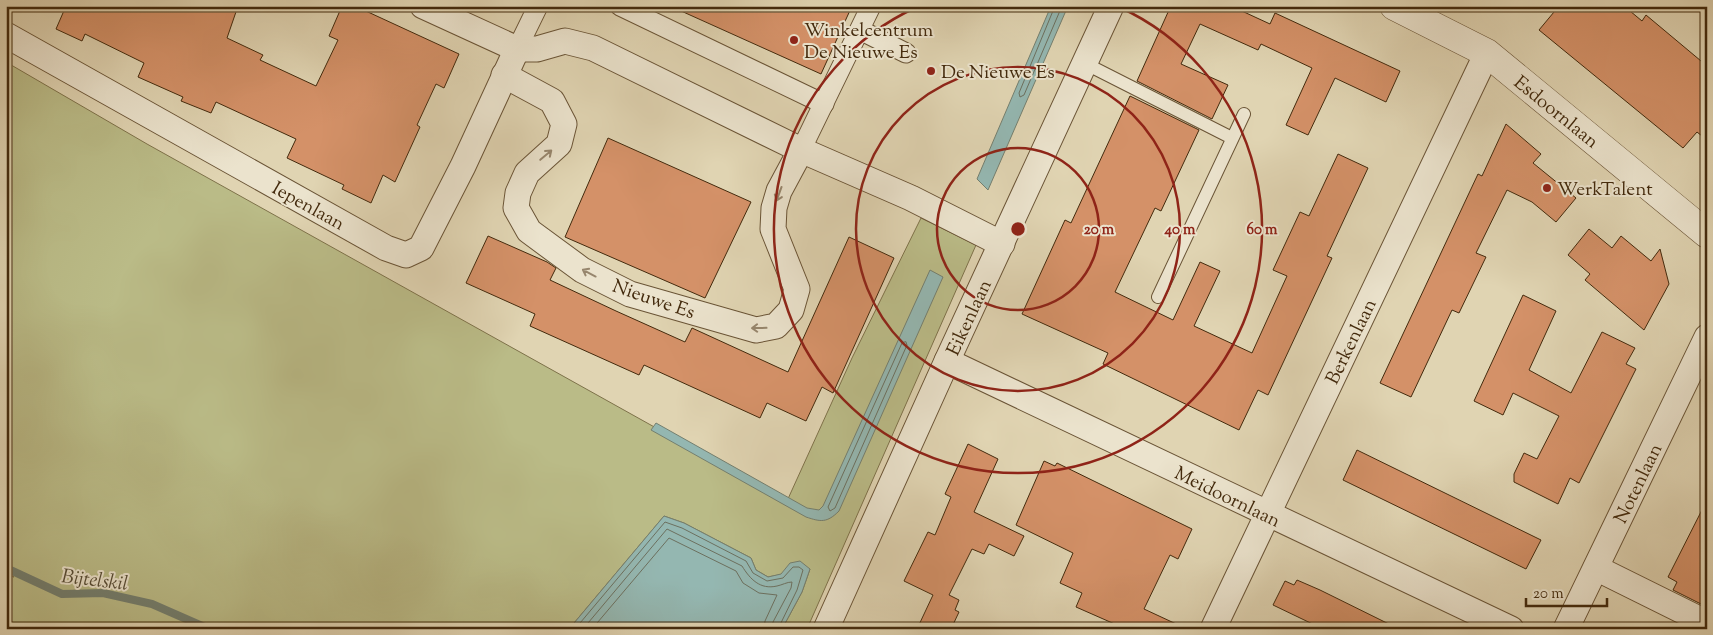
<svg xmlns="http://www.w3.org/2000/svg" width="1713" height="635" viewBox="0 0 1713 635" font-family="'Sorts Mill Goudy',serif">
<rect width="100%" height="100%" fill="#e0d4b2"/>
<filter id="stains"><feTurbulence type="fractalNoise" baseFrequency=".004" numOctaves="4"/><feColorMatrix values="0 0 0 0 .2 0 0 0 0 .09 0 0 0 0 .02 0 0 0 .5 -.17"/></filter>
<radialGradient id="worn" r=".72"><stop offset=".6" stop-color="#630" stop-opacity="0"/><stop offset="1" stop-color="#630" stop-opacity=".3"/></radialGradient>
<!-- green -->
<polygon fill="#babb87" stroke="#7e724a" points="6,62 147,144 787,501 852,358 921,218 976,245 807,629 782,629 802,592 810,569 768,577 756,570 751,558 684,523 664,516 569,629 6,629 6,574 14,577 6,573"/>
<!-- water -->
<g fill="#94b7b1" stroke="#747f6f">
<polygon points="1051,6 1068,6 988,190 977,179"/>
<path d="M930,270L943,277L839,511C827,523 821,522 806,517L651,430L656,423L807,508L819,510L823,506Z"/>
<polygon points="664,516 684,523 751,558 756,570 768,577 781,574 790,563 800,561 810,569 802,592 782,629 569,629"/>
</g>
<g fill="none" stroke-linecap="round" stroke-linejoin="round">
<!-- shore -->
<g stroke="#6c705f" stroke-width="1">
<polyline points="1055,6 1019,93 1020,97 1024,95 1062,6"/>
<polygon points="906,342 907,345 835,508 830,511 828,507 902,343"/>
<polyline points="575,629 665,522 682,528 746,561 753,573 767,581 783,578 793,567 799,567 803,570 797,590 778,629"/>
<path d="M583,629L667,529L742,566C750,579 760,590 777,586C782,585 787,582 792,582L791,588L773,622L772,629"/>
<polyline points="592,629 669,538 736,571 743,583 759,593 777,595 765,621 764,629"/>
</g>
<!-- stream -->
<polyline stroke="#747f6f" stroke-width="8" points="6,568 62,594 103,593 152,604 209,629"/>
</g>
<!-- building -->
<g fill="#d49168" stroke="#432a0d">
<polygon points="66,6 238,6 227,38 263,55 260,60 316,86 338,40 329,36 342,6 355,6 459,54 444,88 436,84 417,125 420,127 395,182 383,175 371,203 342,189 344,185 287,158 296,139 216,102 211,113 181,101 183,97 138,77 144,63 85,34 82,41 56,29"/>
<polygon points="670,6 852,6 821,74"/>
<polygon points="1161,6 1231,6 1270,24 1275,13 1400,71 1386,102 1335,78 1308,135 1286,125 1312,68 1261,44 1258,50 1200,24 1181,64 1228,85 1212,119 1137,81 1169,10"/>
<polygon points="1559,6 1624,6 1642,21 1646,15 1707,66 1707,140 1697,132 1683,148 1539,30"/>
<polygon points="1130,96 1199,130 1161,211 1155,208 1115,292 1173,320 1200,262 1220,271 1194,326 1252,353 1287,276 1273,270 1300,212 1309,216 1338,154 1368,168 1327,256 1332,258 1268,395 1258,390 1239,430 1103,364 1108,353 1022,314 1065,220 1071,223"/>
<polygon points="1506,124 1541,154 1533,163 1576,198 1556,222 1532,202 1507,190 1476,253 1486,257 1459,313 1452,310 1411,397 1380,383 1478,174 1482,176"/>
<polygon points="608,138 751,202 705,298 565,237"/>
<polygon points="1589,229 1612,248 1621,236 1651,261 1660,249 1669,284 1644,330 1585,280 1590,274 1568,255"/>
<polygon points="488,236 547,262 556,268 550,280 616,311 685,342 692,328 788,372 849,237 894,258 833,393 822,387 806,421 767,403 760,418 644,365 639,375 530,326 535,314 466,283"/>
<polygon points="1523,295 1556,311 1529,370 1571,393 1602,332 1635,348 1626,364 1636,369 1579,483 1570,478 1558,504 1514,482 1514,474 1524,453 1537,459 1559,416 1513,393 1503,415 1474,401"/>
<polygon points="968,444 998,459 974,512 1024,536 1014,556 989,544 984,554 972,549 949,595 959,600 955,610 959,612 951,629 917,629 933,595 904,581 928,532 935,535 951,497 945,494"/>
<polygon points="1357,450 1541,540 1526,569 1343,480"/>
<polygon points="1044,461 1055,466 1057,463 1192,529 1178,559 1170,555 1144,609 1187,629 1126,629 1076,607 1082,593 1060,583 1073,553 1016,525"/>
<polygon points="1707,500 1707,607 1673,590 1677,582 1668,577"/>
<polygon points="1297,580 1320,590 1399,629 1323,629 1273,605 1285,581 1294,585"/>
</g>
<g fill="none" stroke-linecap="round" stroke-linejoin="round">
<defs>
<g id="service">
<polyline points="1086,64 1232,138"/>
<polyline points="1158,297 1244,114"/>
</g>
<g id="pedestrian">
<polyline points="620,6 824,104"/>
<polyline points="860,30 906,53"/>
<polyline points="517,49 538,6"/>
<polyline points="801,150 871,6"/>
</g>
<g id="minor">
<polyline points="423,6 517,49 537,49 565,41 593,48 801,150 911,198 1002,244"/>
<polyline points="6,35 386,248 406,255 421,248 463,166 517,49"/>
<polyline points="504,75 552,101 564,124 559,144 527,173 518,193 516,208 529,231 582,270 630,294 756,330 776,326 791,310 797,289 773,229 774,208 779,191 801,150"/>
<polyline points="947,361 1511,629"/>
<polyline points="1596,568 1707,623"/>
<polyline points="826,629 947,361 1111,6"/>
<polyline points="1213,629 1487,53"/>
<polyline points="1566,629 1707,337"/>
</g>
<polyline id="tertiary" points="1394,6 1487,53 1707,234"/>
</defs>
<!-- service casing -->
<use href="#service" stroke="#6a5436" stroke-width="14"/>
<!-- pedestrian casing -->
<use href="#pedestrian" stroke="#6a5436" stroke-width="21"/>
<!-- minor casing -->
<use href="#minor" stroke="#6a5436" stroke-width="27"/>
<!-- tertiary casing -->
<use href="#tertiary" stroke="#6a5436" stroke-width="29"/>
<!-- service -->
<use href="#service" stroke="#ebe3cd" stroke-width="12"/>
<!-- pedestrian -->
<use href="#pedestrian" stroke="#ebe3cd" stroke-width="19"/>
<!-- minor -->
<use href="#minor" stroke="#ebe3cd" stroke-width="25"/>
<!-- tertiary -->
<use href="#tertiary" stroke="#ebe3cd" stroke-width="28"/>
</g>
<!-- one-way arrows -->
<defs><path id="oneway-shaft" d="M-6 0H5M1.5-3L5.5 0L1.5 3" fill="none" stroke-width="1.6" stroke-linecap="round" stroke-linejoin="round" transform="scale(1.25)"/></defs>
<g stroke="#97866d">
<use href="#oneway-shaft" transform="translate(546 155) rotate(-40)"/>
<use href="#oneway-shaft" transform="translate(779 194) rotate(110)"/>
<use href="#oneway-shaft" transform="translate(589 273) rotate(-152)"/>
<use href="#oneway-shaft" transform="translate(759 328) rotate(179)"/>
</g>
<!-- distance rings -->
<g fill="none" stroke="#8f2418" stroke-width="2.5">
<circle cx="1018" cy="229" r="81"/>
<circle cx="1018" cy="229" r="162"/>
<path d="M1119 7A244 244 0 1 1 917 7"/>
</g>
<!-- markers -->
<g fill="#8f2418" stroke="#ebe3cd" stroke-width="2">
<circle cx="794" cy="40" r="5"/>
<circle cx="931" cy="71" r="5"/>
<circle cx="1547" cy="188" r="5"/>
</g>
<g text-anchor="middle" stroke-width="4" stroke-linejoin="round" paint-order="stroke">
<!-- poi labels -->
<g font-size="19" fill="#432a0d" stroke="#ebe3cd" text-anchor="start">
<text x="804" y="36">Winkelcentrum<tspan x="804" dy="22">De Nieuwe Es</tspan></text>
<text x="941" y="78">De Nieuwe Es</text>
<text x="1557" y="195">WerkTalent</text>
</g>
<!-- street labels -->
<g font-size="19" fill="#432a0d" stroke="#ebe3cd">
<text transform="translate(1557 111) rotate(39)" y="7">Esdoornlaan</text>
<text transform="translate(309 205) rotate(29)" y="7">Iepenlaan</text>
<text transform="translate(654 298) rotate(19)" y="7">Nieuwe Es</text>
<text transform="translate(968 317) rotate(-65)" y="7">Eikenlaan</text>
<text transform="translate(1350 341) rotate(-64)" y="7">Berkenlaan</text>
<text transform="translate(1637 483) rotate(-64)" y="7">Notenlaan</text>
<text transform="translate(1228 496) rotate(26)" y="7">Meidoornlaan</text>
</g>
<!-- water labels -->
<g font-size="20" font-style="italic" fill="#574d36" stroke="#ebe3cd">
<text transform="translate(95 579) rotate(7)" y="7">Bijtelskil</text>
</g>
</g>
<circle cx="1018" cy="229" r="8" fill="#8f2418" stroke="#ebe3cd" stroke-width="2.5"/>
<g font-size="15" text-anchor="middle" font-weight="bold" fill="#8f2418" stroke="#ebe3cd" stroke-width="4" stroke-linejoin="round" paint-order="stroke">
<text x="1099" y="234">20 m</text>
<text x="1180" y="234">40 m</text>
<text x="1262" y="234">60 m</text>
</g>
<!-- margin -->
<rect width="1713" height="635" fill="none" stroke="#e0d4b2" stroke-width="25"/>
<rect x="8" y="8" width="1698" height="620" fill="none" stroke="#432a0d" stroke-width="2.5"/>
<rect x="12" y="12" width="1688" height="610" fill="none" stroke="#432a0d"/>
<!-- scale -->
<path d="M1526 598v8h81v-8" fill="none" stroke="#432a0d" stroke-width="2.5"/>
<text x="1533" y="598" font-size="15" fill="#432a0d" stroke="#ebe3cd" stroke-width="4" paint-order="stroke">20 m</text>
<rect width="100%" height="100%" filter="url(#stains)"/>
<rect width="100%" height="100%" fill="url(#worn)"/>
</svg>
